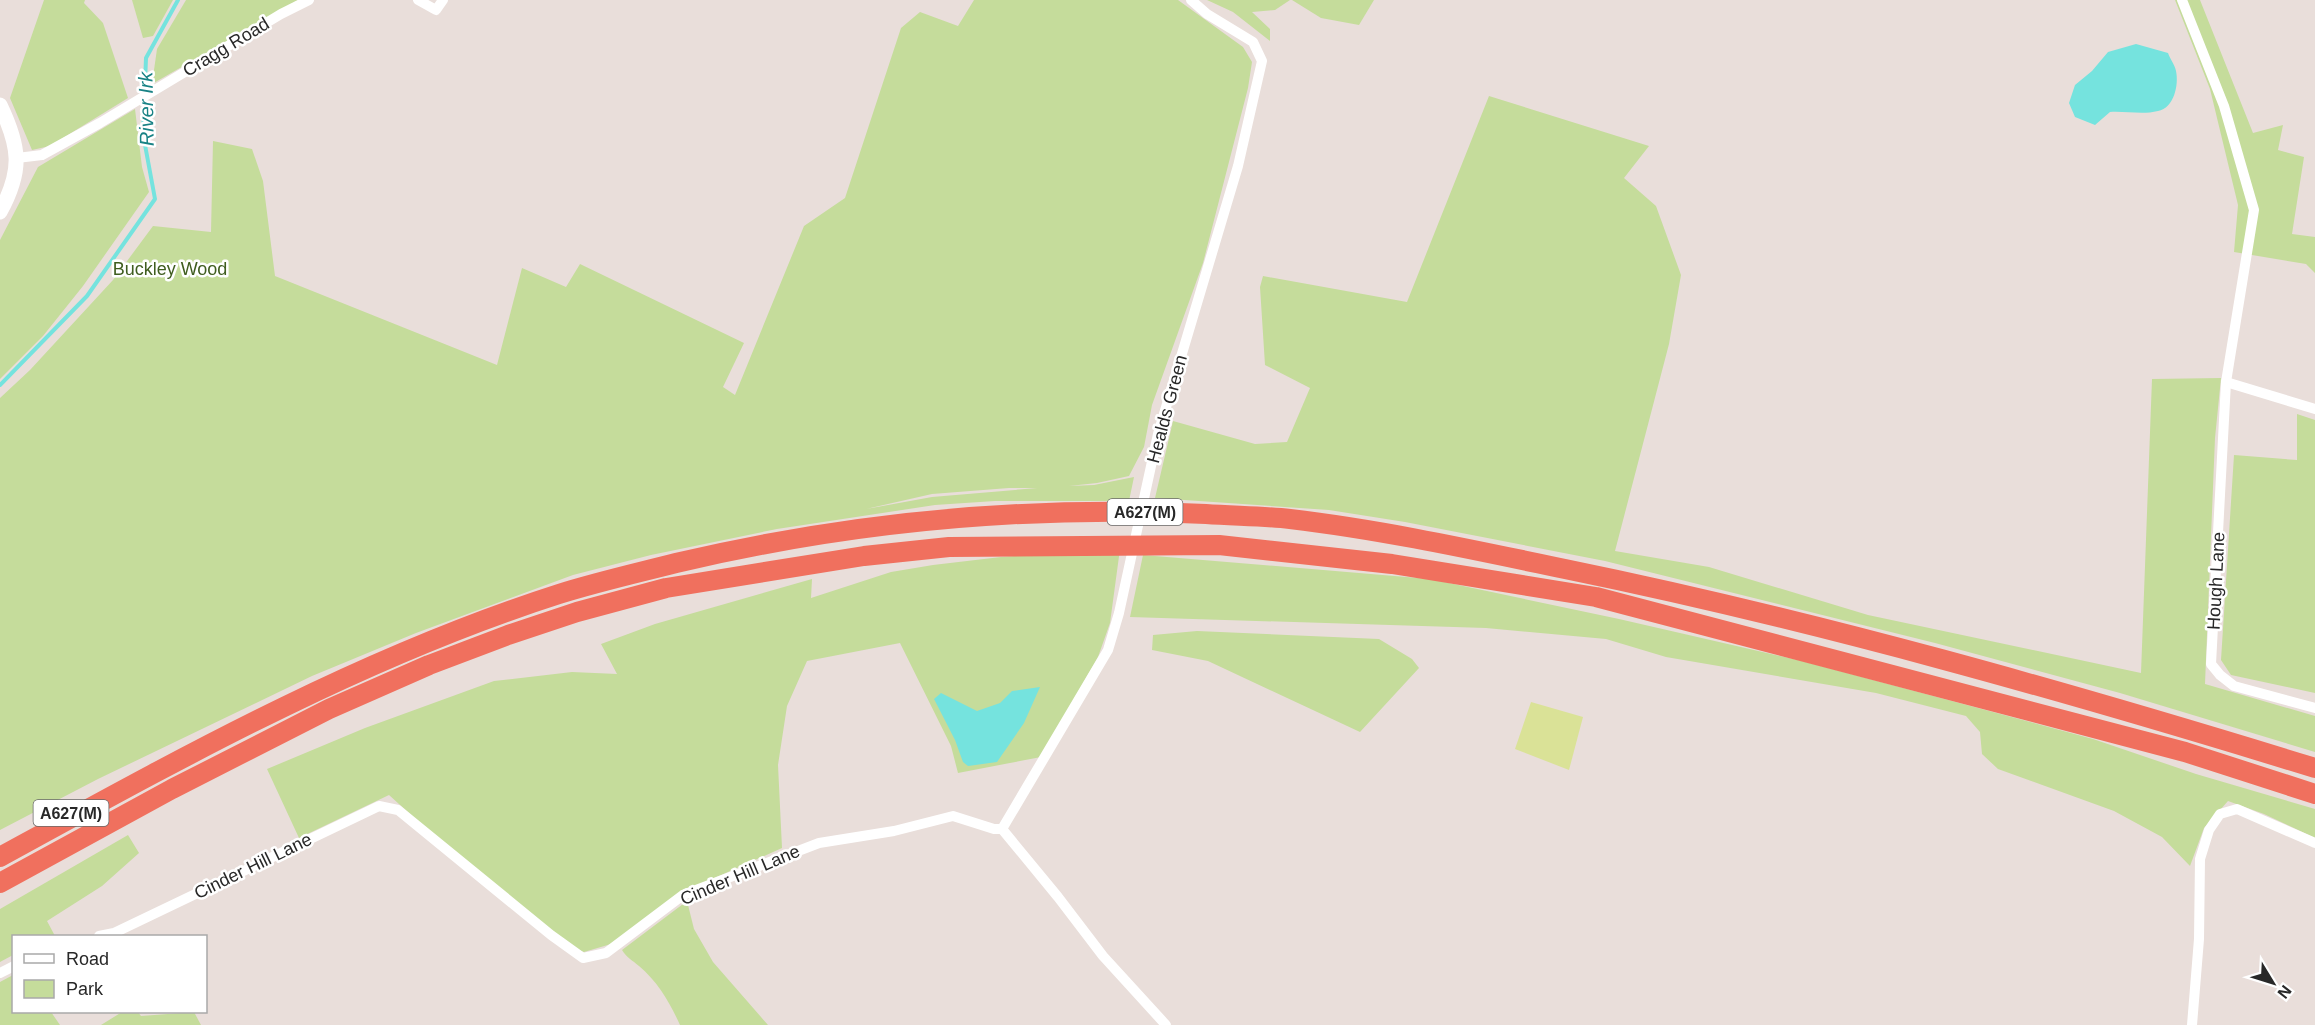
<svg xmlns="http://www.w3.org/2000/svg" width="2315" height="1025" viewBox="0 0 2315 1025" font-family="Helvetica,sans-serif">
<rect width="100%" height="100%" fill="#e9deda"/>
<!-- green -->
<g fill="#c5dc9b" fill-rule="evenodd">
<polygon points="44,0 85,0 84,3 103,23 128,98 50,146 32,150 10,98"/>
<polygon points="132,0 173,0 153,36 143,38"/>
<polygon points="186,0 298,0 152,84 157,49"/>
<path d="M974,0H1178L1243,47L1252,62L1248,88L1203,263L1152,405L1144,447L1129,476L1097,483L1069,486L1094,485L1134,477L1129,501H995L935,505L777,529L651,555L573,575L416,633L312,676L98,779L0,830V398L30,370L113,280L153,226L211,232L213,141L252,149L263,181L275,276L497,365L522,268L566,287L580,264L744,343L723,387L735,395L804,226L845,198L901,28L920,12L958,26ZM1009,488H1037L932,497L866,509L932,494Z"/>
<polygon points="1207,0 1290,0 1275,10 1252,12 1270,29 1270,41 1233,12"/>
<polygon points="1292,0 1374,0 1359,25 1321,18"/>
<polygon points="2175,0 2200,0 2253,133 2283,125 2278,150 2304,157 2292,234 2315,237 2315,273 2306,264 2234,252 2238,205 2210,89"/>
<polygon points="1489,96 1649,146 1624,178 1656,206 1681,275 1669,344 1615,551 1709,567 1868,615 2141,673 2152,379 2221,378 2215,438 2205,684 2315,716 2315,752 2120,693 1935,643 1605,561 1405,522 1329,510 1155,498 1173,421 1255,444 1287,442 1310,388 1265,365 1260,287 1263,276 1407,302"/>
<polygon points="135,109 142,167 149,192 83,286 43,336 0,379 0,240 38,167"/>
<polygon points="2297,414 2315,420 2315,693 2231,675 2221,660 2234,455 2297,460"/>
<polygon points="1120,549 1110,623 1098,657 1041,757 958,773 951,746 900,643 807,661 787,706 778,765 782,848 683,892 611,944 584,952 575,949 429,831 389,795 299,838 267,769 365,728 494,681 572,672 617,674 601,644 655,624 812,579 811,598 891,572 933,565 1001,557"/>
<polygon points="1143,555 1430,579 1619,619 1802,661 1937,697 2093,739 2196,774 2315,809 2315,838 2264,814 2228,801 2204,828 2190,866 2162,837 2114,811 1998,769 1982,754 1980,732 1966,716 1876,693 1666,657 1606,639 1486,628 1130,617"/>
<polygon points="1197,631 1379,639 1412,659 1419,668 1360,732 1208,661 1152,650 1153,635"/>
<polygon points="128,835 139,853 102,886 47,921 55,936 14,936 13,955 0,962 0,909"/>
<path d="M687,901L694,929L713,962L768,1025H680C670,1003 658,982 639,966C632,960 627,958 622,950Z"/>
<polygon points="13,975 14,1012 51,1012 60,1025 0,1025 0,982"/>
<polygon points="122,1012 138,1012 141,1016 194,1012 201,1025 101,1025"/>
</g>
<!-- pitch -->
<polygon fill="#dae297" points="1531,702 1583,717 1569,770 1515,749"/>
<!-- water -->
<g fill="#75e3de">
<path d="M2136,44L2168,53C2170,59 2175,65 2176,71C2179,85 2174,108 2158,111C2143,115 2126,111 2110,112L2095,125L2075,117L2069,103L2075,85L2092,71L2108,52Z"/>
<polygon points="1040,687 1024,723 997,762 968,766 963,762 955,740 934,699 941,693 977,711 1000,703 1012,691"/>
</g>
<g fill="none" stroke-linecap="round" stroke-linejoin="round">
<!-- stream -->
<polyline stroke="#75e3de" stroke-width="4" points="0,385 87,296 155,199 143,134 146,58 178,0"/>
<!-- minor -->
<g stroke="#fff" stroke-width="10">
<polyline points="418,0 436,10 443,0"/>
<polyline points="2182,0 2224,106 2254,210 2226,382 2211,664 2220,675 2234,686 2315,708"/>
<polyline points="17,158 42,155 100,123 281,14 309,0"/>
<polyline points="2226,382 2315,409"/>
<polyline points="1002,829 1108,650 1119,613 1158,434 1238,166 1262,61 1253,42 1207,14 1191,0"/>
<polyline points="99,936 114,933 379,806 398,810 551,935 583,958 606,953 683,895 819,843 894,831 953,816 994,829 1002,829 1058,897 1103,956 1166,1025"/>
<polyline points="0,973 14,966"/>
<polyline points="2192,1025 2199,939 2200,859 2209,830 2220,814 2237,809 2315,843"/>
</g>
<!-- secondary -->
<path stroke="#fff" stroke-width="15" d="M0,105C20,147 23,170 0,212"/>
<!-- motorway -->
<g stroke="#f0705e" stroke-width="20">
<path d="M0,857C181,758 362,657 559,594C597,582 637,573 676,563C850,522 1027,505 1206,514C1234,516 1263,516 1290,519C1383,530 1474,550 1565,569C1819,621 2068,692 2315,768"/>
<polyline points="0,883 172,789 329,709 429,665 508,635 577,612 666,588 864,556 949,547 1219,545 1392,564 1596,597 2185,752 2315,794"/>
</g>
</g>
<g text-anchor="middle" stroke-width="5" stroke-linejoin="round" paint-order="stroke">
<!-- shield labels -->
<g fill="#fff" stroke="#686868" stroke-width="1.5">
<rect x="1107.5" y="499" width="75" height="26" rx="4.5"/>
<rect x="33.5" y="800" width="75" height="26" rx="4.5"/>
</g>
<g font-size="16" font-weight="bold" fill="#282828">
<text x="1145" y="518">A627(M)</text>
<text x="71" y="819">A627(M)</text>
</g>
<!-- street labels -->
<g font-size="18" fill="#282828" stroke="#fff">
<text transform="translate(226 47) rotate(-31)" y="6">Cragg Road</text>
<text transform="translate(1167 409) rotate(-75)" y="6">Healds Green</text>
<text transform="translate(2216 581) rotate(-87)" y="6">Hough Lane</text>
<text transform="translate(253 866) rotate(-26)" y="6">Cinder Hill Lane</text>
<text transform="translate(740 875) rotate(-23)" y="6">Cinder Hill Lane</text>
</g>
<!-- park labels -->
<g font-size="18" fill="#3f5d1f" stroke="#fff">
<text x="170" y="275">Buckley Wood</text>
</g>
<!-- water labels -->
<g font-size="20" font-style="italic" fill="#188285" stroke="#fff">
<text transform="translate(146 109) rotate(-91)" y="7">River Irk</text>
</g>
</g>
<!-- legend -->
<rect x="12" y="935" width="195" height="78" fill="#ffffff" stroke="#a9a9a9" stroke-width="1.5"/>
<rect x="24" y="954" width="30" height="9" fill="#ffffff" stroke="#a9a9a9" stroke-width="1.5"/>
<text x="66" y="965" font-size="18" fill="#282828">Road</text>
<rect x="24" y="980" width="30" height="18" fill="#c5dc9b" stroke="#a9a9a9" stroke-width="1.5"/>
<text x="66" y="995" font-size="18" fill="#282828">Park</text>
<!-- north arrow -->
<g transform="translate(2273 983) rotate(128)" stroke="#ffffff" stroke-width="4.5" paint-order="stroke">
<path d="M0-4.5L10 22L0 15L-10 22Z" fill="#282828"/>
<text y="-9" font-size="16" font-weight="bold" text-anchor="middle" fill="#282828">N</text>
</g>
</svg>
